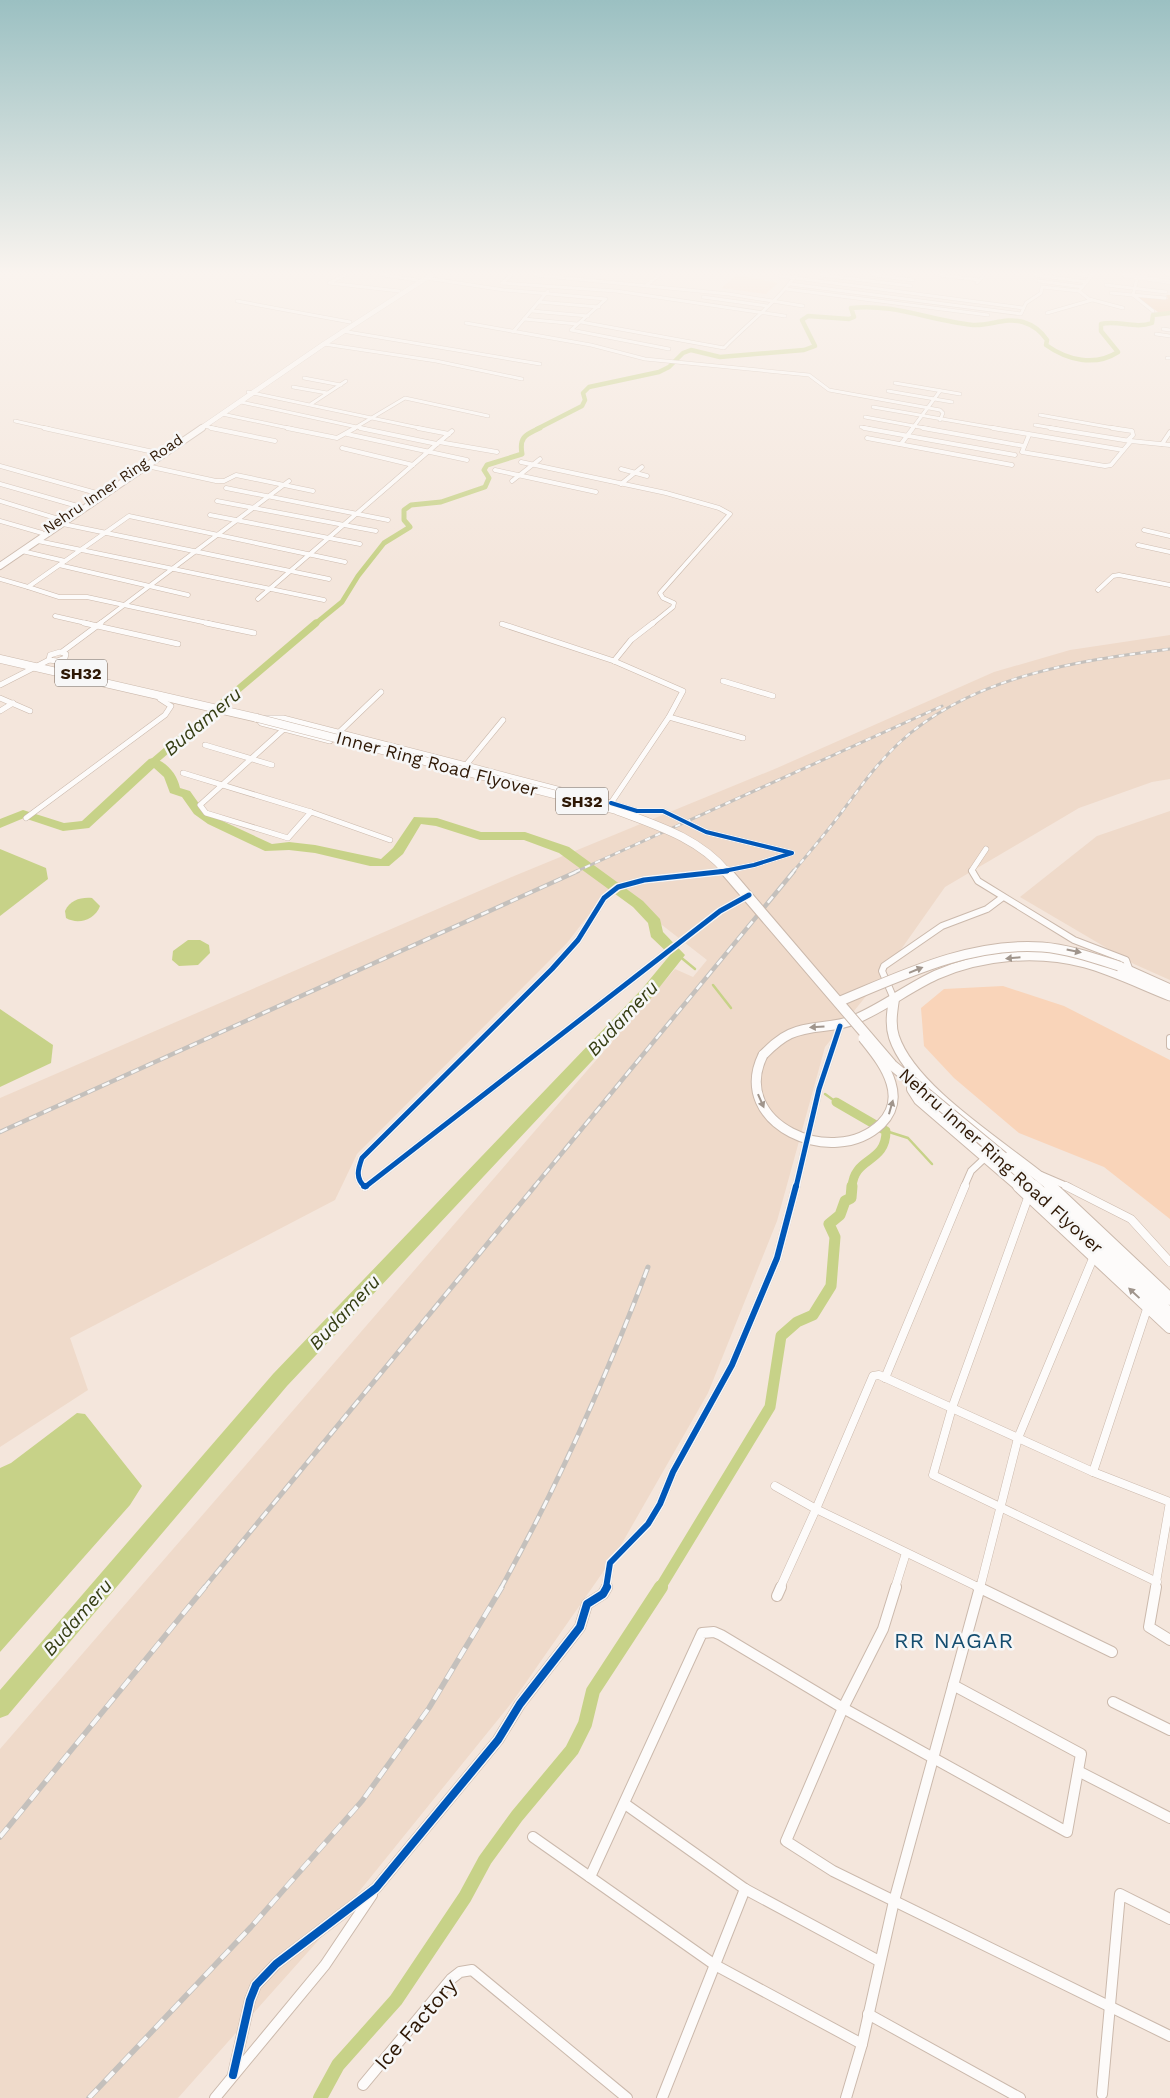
<svg xmlns="http://www.w3.org/2000/svg" width="1170" height="2098" viewBox="0 0 1170 2098" font-family="'Work Sans',sans-serif">
<rect width="100%" height="100%" fill="#f4e6dc"/>
<!-- built -->
<g fill="#efdaca">
<polygon points="1170,635 1170,779 1152,782 1079,808 945,887 883,975 825,1047 777,1221 708,1393 617,1552 513,1701 332,1925 178,2098 0,2098 0,1749 675,969 693,977 707,960 617,890 594,908 567,943 357,1154 335,1200 70,1338 88,1390 0,1447 0,1098 507,879 777,768 994,672 1070,650"/>
<polygon points="1170,811 1170,980 1134,964 1020,897 1097,836"/>
</g>
<!-- green -->
<g fill="#f9d4b9">
<polygon points="737,275 778,283 766,294 721,288"/>
<polygon points="1003,986 1064,1006 1170,1060 1170,1219 1104,1167 1019,1133 954,1078 924,1046 921,1008 944,989"/>
</g>
<!-- forest -->
<polygon fill="#f0bc91" points="1166,295 1170,295 1170,312 1158,312 1137,297 1168,299"/>
<!-- water -->
<g fill="#c7d288">
<polygon points="0,849 46,868 48,879 0,916"/>
<path d="M92,898L100,906C95,920 78,925 66,918L65,911C70,900 81,897 92,898Z"/>
<polygon points="188,940 200,940 209,945 210,953 198,965 179,966 172,960 173,951"/>
<polygon points="0,1009 53,1045 51,1063 0,1087"/>
<polygon points="77,1413 85,1414 142,1486 130,1505 0,1652 0,1468 11,1463"/>
</g>
<g fill="none" stroke-linecap="round" stroke-linejoin="round">
<!-- stream -->
<g stroke="#c7d288" stroke-width="2.5">
<polyline points="678,955 695,969"/>
<polyline points="713,985 731,1008"/>
<polyline points="825,1094 836,1102"/>
<polyline points="886,1131 908,1138 932,1164"/>
</g>
<!-- canal-far5 -->
<path stroke="#c7d288" stroke-width="4.5" d="M537,429L582,406L585,400L583,393L589,387L659,372L669,367L683,353L691,350L720,357L804,350L815,346L802,320L808,316L849,319L854,317L851,308C894,303 931,321 973,325C990,326 1006,317 1023,322C1033,325 1041,331 1047,340L1046,345C1067,360 1095,367 1118,352L1101,331V324C1118,320 1135,329 1152,323L1153,315L1170,313"/>
<!-- canal-far4 -->
<path stroke="#c7d288" stroke-width="5" d="M315,624L342,602L358,576L384,543L410,527L404,520V510L411,505L441,502L485,487L489,478L484,470L487,465L522,454C519,437 525,435 540,428"/>
<!-- canal-far3 -->
<polyline stroke="#c7d288" stroke-width="7" points="153,762 316,623"/>
<!-- canal-far2 -->
<path stroke="#c7d288" stroke-width="9" d="M836,1102L886,1131C886,1164 854,1156 852,1187"/>
<!-- canal-far1 -->
<polyline stroke="#c7d288" stroke-width="11" points="660,1588 770,1407 781,1336 797,1322 813,1315 831,1286 835,1237 829,1224 840,1215 845,1201 851,1198 852,1186"/>
<!-- canal -->
<polyline stroke="#c7d288" stroke-width="14" points="320,2098 338,2065 396,2000 465,1897 485,1860 517,1816 572,1750 585,1724 593,1691 661,1587"/>
<!-- river -->
<path fill="#c7d288" fill-rule="evenodd" d="M153,758C167,762 177,774 180,788L190,791L202,808L216,818L272,844L289,842L315,845L381,859L393,848L414,817L437,818L481,832H525L569,847L643,901L660,919L663,932L685,955L651,998L287,1386L8,1715L0,1718V1690L273,1374L641,990L670,955L651,937L648,923L633,907L559,853L524,840H480L436,826L421,824L403,854L389,866H370L315,853L289,850L265,851L208,824L194,814L182,797L170,793L164,777L154,768L89,828L63,831L24,818L0,828V819L23,810L64,823L82,821L149,759Z"/>
<defs>
<g id="street-far5">
<polyline points="345,275 329,283 399,291"/>
<polyline points="383,275 417,280"/>
<polyline points="535,275 729,294 803,306"/>
<polyline points="821,275 911,286"/>
<polyline points="874,275 913,280"/>
<polyline points="940,275 979,280"/>
<polyline points="1035,275 1087,282"/>
<polyline points="1079,275 1091,276"/>
<polyline points="1138,275 1133,295 1153,311"/>
<polyline points="1167,275 1170,275"/>
<polyline points="780,276 1023,308"/>
<polyline points="426,278 504,290 606,299 571,330 669,349"/>
<polyline points="1039,281 1083,287"/>
<polyline points="502,283 616,291 785,316"/>
<polyline points="502,283 511,275"/>
<polyline points="977,283 984,275"/>
<polyline points="790,284 1021,314 1026,303 1041,293 1042,287 1079,291 1092,275"/>
<polyline points="647,285 659,275"/>
<polyline points="1106,285 1166,292"/>
<polyline points="786,289 988,315"/>
<polyline points="1079,291 1089,299 1123,308"/>
<polyline points="1111,293 1165,298"/>
<polyline points="703,297 767,306"/>
<polyline points="237,301 350,322"/>
<polyline points="539,302 599,307"/>
<polyline points="532,311 588,316"/>
<polyline points="1047,313 1092,300"/>
<polyline points="524,319 577,324"/>
<path d="M581,322L724,348C748,323 776,303 796,275"/>
<polyline points="466,323 591,345 645,359 809,375 829,390 940,410 943,413 940,420"/>
<polyline points="1163,329 1170,330"/>
<polyline points="342,331 540,364"/>
<polyline points="513,332 548,291"/>
<polyline points="1156,334 1170,336"/>
<polyline points="324,344 436,361 522,379"/>
<polyline points="1167,358 1170,358"/>
<polyline points="304,378 341,385"/>
<polyline points="895,383 960,394"/>
<polyline points="293,387 327,393"/>
<polyline points="888,391 952,402"/>
<polyline points="248,392 424,429"/>
<polyline points="241,402 366,429"/>
<polyline points="311,404 346,381"/>
<polyline points="873,407 1000,429"/>
<polyline points="222,414 293,429"/>
<polyline points="1040,415 1119,429"/>
<polyline points="865,417 930,429"/>
<polyline points="15,421 50,429"/>
<polyline points="1035,425 1058,429"/>
<polyline points="204,426 217,429"/>
<polyline points="861,427 871,429"/>
<polyline points="353,429 405,398 488,416"/>
<polyline points="912,429 940,391"/>
</g>
<g id="street-far4">
<polyline points="44,428 158,453"/>
<polyline points="211,428 275,441"/>
<polyline points="287,428 337,438 355,428"/>
<polyline points="360,428 437,444"/>
<polyline points="418,428 449,434"/>
<polyline points="864,428 1015,455"/>
<polyline points="923,428 1024,446"/>
<polyline points="993,428 1123,450"/>
<polyline points="1050,428 1130,441"/>
<polyline points="1112,428 1132,431 1133,435 1128,440"/>
<polyline points="347,434 467,460"/>
<polyline points="1029,435 1022,452 1105,466 1111,465 1131,441 1170,445"/>
<polyline points="867,438 1012,465"/>
<polyline points="439,442 497,452"/>
<polyline points="901,444 913,428"/>
<polyline points="1162,444 1170,432"/>
<polyline points="342,448 413,465"/>
<polyline points="521,462 666,493 719,508 730,514 660,593 663,598 674,603 673,607 652,624"/>
<polyline points="0,466 100,494"/>
<polyline points="147,466 216,481 224,481 236,475 313,491"/>
<polyline points="621,469 647,476"/>
<polyline points="495,470 596,492"/>
<polyline points="512,481 540,459"/>
<polyline points="0,484 81,507"/>
<polyline points="621,484 642,467"/>
<polyline points="226,488 388,520"/>
<polyline points="0,501 62,520"/>
<polyline points="217,501 376,531"/>
<polyline points="210,515 360,544"/>
<polyline points="0,521 42,533"/>
<polyline points="63,524 329,579"/>
<polyline points="1144,530 1170,536"/>
<polyline points="38,541 324,600"/>
<polyline points="1138,545 1170,552"/>
<polyline points="22,551 65,561"/>
<polyline points="59,565 188,595"/>
<polyline points="0,579 28,587 129,516 345,562"/>
<polyline points="28,587 59,597 87,597 212,624"/>
<polyline points="1098,590 1113,576 1119,575 1170,585"/>
<polyline points="258,599 452,431"/>
<polyline points="55,616 90,624"/>
<polyline points="99,624 289,481"/>
</g>
<g id="street-far3">
<polyline points="84,623 178,644"/>
<polyline points="206,623 254,633"/>
<polyline points="502,624 614,661 683,691 669,717 611,803 466,765 503,720"/>
<polygon points="60,652 66,654 65,658 57,661 49,660 50,655"/>
<polyline points="62,652 101,623"/>
<polyline points="614,661 631,640 653,623"/>
<polyline points="723,681 773,696"/>
<polyline points="0,685 49,660"/>
<polyline points="0,698 30,711"/>
<polyline points="0,711 13,703"/>
<polyline points="669,717 743,738"/>
<polyline points="257,718 261,723 284,729"/>
<polyline points="259,718 283,718 466,765"/>
<polyline points="205,745 272,765"/>
<polyline points="183,773 311,812 390,840"/>
<polyline points="611,803 637,811 663,811 706,832 792,853 754,865 719,872"/>
<polyline points="311,812 288,838 206,813 200,805 284,729 330,741 381,692"/>
<polyline points="26,818 165,715 171,706 160,699 161,695"/>
<polyline points="973,872 972,870 986,849"/>
</g>
<g id="street-far2">
<path d="M727,871L644,880L618,887L604,898L578,940L552,969L362,1158C358,1169 355,1178 365,1187L720,911L749,895"/>
<polyline points="972,871 978,881 1074,940 1126,960 1130,971"/>
<polyline points="894,999 882,971 884,966 942,926 987,909 1003,897"/>
<polyline points="1170,1038 1170,1046"/>
<polyline points="1041,1175 1069,1187"/>
<polyline points="796,1187 819,1089 840,1026"/>
<polyline points="964,1187 971,1171 986,1157"/>
</g>
<g id="street-far1">
<polyline points="364,1186 366,1186"/>
<polyline points="1066,1186 1131,1219 1170,1262"/>
<polyline points="1029,1195 952,1408 933,1475 1157,1582"/>
<polyline points="885,1378 965,1186"/>
<polyline points="1093,1472 1148,1306"/>
<polyline points="775,1486 816,1509 780,1588"/>
<polyline points="606,1588 610,1563 648,1524 660,1504 673,1472 732,1365 777,1258 796,1186"/>
<polyline points="895,1588 906,1553"/>
<polyline points="980,1588 816,1509 873,1376 879,1375 1093,1472 1170,1502"/>
<polyline points="980,1588 1018,1438 1094,1256"/>
<polyline points="1155,1588 1170,1502"/>
</g>
<g id="street">
<polyline points="896,1587 883,1629 843,1708 786,1841 833,1871 1170,2036"/>
<polyline points="978,1587 1112,1652"/>
<polyline points="1156,1587 1149,1627 1170,1640"/>
<polyline points="777,1596 781,1587"/>
<polyline points="1113,1702 1170,1730"/>
<polyline points="1078,1771 1170,1818"/>
<polyline points="625,1804 745,1889 879,1961"/>
<polyline points="533,1837 715,1965 862,2044"/>
<polyline points="590,1877 702,1633 714,1632 721,1635 843,1708 1067,1832 1081,1754 953,1685"/>
<polyline points="868,2014 1020,2098"/>
<polyline points="233,2075 250,2000 256,1985 276,1964 376,1888 498,1740 520,1704 580,1627 587,1604 603,1594 607,1587"/>
<polyline points="363,2085 451,1979 460,1972 472,1970 627,2098"/>
<polyline points="1102,2094 1120,1894 1170,1919"/>
<polyline points="215,2098 325,1965 372,1895"/>
<polyline points="662,2098 745,1889"/>
<polyline points="846,2098 862,2044 894,1901 980,1587"/>
</g>
<polyline id="secondary-far1" points="1124,275 1170,282"/>
<g id="secondary">
<polyline points="1119,966 1170,989"/>
<path d="M763,1055C771,1047 779,1039 790,1034C811,1024 835,1029 856,1019C884,1007 908,988 936,975C981,955 1037,950 1085,963C1114,971 1142,985 1170,996"/>
</g>
<polyline id="primary-far4" points="200,429 324,344 431,275"/>
<polyline id="primary-far3" points="0,566 202,428"/>
<polyline id="primary-far2" points="0,659 257,718"/>
<g id="primary-far1">
<path d="M894,999C892,1012 890,1025 894,1037C912,1092 1008,1149 1052,1187"/>
<polyline points="914,1076 912,1089 919,1100 1020,1187"/>
<polyline points="1003,1157 1035,1187"/>
</g>
<g id="primary">
<polyline points="1019,1186 1170,1327"/>
<polyline points="1034,1186 1170,1314"/>
<polyline points="1050,1186 1170,1299"/>
</g>
</defs>
<!-- street-far5 casing -->
<use href="#street-far5" stroke="#cbb9ac" stroke-width="4"/>
<!-- street-far4 casing -->
<use href="#street-far4" stroke="#cbb9ac" stroke-width="5"/>
<!-- street-far3 casing -->
<use href="#street-far3" stroke="#cbb9ac" stroke-width="6"/>
<!-- street-far2 casing -->
<use href="#street-far2" stroke="#cbb9ac" stroke-width="8"/>
<!-- street-far1 casing -->
<use href="#street-far1" stroke="#cbb9ac" stroke-width="9"/>
<!-- street casing -->
<use href="#street" stroke="#cbb9ac" stroke-width="12"/>
<!-- secondary-far1 casing -->
<use href="#secondary-far1" stroke="#cbb9ac" stroke-width="5"/>
<!-- secondary casing -->
<use href="#secondary" stroke="#cbb9ac" stroke-width="11"/>
<!-- primary-far4 casing -->
<use href="#primary-far4" stroke="#cbb9ac" stroke-width="5.5"/>
<!-- primary-far3 casing -->
<use href="#primary-far3" stroke="#cbb9ac" stroke-width="8"/>
<!-- primary-far2 casing -->
<use href="#primary-far2" stroke="#cbb9ac" stroke-width="9"/>
<!-- primary-far1 casing -->
<use href="#primary-far1" stroke="#cbb9ac" stroke-width="12"/>
<!-- primary casing -->
<use href="#primary" stroke="#cbb9ac" stroke-width="14"/>
<!-- street-far5 -->
<use href="#street-far5" stroke="#fdfbfa" stroke-width="3"/>
<!-- street-far4 -->
<use href="#street-far4" stroke="#fdfbfa" stroke-width="4"/>
<!-- street-far3 -->
<use href="#street-far3" stroke="#fdfbfa" stroke-width="5"/>
<!-- street-far2 -->
<use href="#street-far2" stroke="#fdfbfa" stroke-width="6"/>
<!-- street-far1 -->
<use href="#street-far1" stroke="#fdfbfa" stroke-width="8"/>
<!-- street -->
<use href="#street" stroke="#fdfbfa" stroke-width="10"/>
<!-- secondary-far1 -->
<use href="#secondary-far1" stroke="#fdfbfa" stroke-width="4.5"/>
<!-- secondary -->
<use href="#secondary" stroke="#fdfbfa" stroke-width="9"/>
<!-- primary-far4 -->
<use href="#primary-far4" stroke="#fdfbfa" stroke-width="5"/>
<!-- primary-far3 -->
<use href="#primary-far3" stroke="#fdfbfa" stroke-width="6"/>
<!-- primary-far2 -->
<use href="#primary-far2" stroke="#fdfbfa" stroke-width="8"/>
<!-- primary-far1 -->
<use href="#primary-far1" stroke="#fdfbfa" stroke-width="10"/>
<!-- primary -->
<use href="#primary" stroke="#fdfbfa" stroke-width="12"/>
<defs>
<g id="rail-far3">
<polyline points="575,872 942,706"/>
<path d="M793,872C807,855 821,839 834,822C855,795 873,767 899,743C971,676 1077,661 1170,649"/>
</g>
<g id="rail-far2">
<polyline points="0,1132 578,871"/>
<polyline points="534,1187 794,871"/>
</g>
<g id="rail-far1">
<polyline points="204,1588 535,1186"/>
<path d="M501,1588C558,1485 606,1378 648,1267"/>
</g>
<g id="rail">
<polyline points="0,1837 205,1587"/>
<polyline points="89,2098 251,1927 362,1801 429,1708 502,1587"/>
</g>
</defs>
<!-- rail-far3 casing -->
<use href="#rail-far3" stroke="#c4c0bc" stroke-width="3"/>
<!-- rail-far2 casing -->
<use href="#rail-far2" stroke="#c4c0bc" stroke-width="4.5"/>
<!-- rail-far1 casing -->
<use href="#rail-far1" stroke="#c4c0bc" stroke-width="5"/>
<!-- rail casing -->
<use href="#rail" stroke="#c4c0bc" stroke-width="5.5"/>
<!-- rail-far3 -->
<use href="#rail-far3" stroke="#f7f7f7" stroke-width="2" stroke-dasharray="5.5" stroke-linecap="butt"/>
<!-- rail-far2 -->
<use href="#rail-far2" stroke="#f7f7f7" stroke-width="2.5" stroke-dasharray="8" stroke-linecap="butt"/>
<!-- rail-far1 -->
<use href="#rail-far1" stroke="#f7f7f7" stroke-width="3" stroke-dasharray="9" stroke-linecap="butt"/>
<!-- rail -->
<use href="#rail" stroke="#f7f7f7" stroke-width="4" stroke-dasharray="12" stroke-linecap="butt"/>
<defs>
<g id="secondary-bridge">
<path d="M838,1002C903,975 970,942 1042,947C1068,949 1094,958 1119,966"/>
<path d="M763,1055C729,1124 833,1170 881,1124C892,1113 896,1099 891,1083C886,1066 874,1052 863,1038"/>
</g>
<path id="primary-bridge-far1" d="M257,718L616,810C656,825 699,838 727,872"/>
<polyline id="primary-bridge" points="726,871 892,1065 1003,1157"/>
</defs>
<!-- secondary-bridge casing -->
<use href="#secondary-bridge" stroke="#cbb9ac" stroke-width="11" stroke-linecap="butt"/>
<!-- primary-bridge-far1 casing -->
<use href="#primary-bridge-far1" stroke="#cbb9ac" stroke-width="9" stroke-linecap="butt"/>
<!-- primary-bridge casing -->
<use href="#primary-bridge" stroke="#cbb9ac" stroke-width="12" stroke-linecap="butt"/>
<!-- secondary-bridge -->
<use href="#secondary-bridge" stroke="#fdfbfa" stroke-width="9"/>
<!-- primary-bridge-far1 -->
<use href="#primary-bridge-far1" stroke="#fdfbfa" stroke-width="8"/>
<!-- primary-bridge -->
<use href="#primary-bridge" stroke="#fdfbfa" stroke-width="10"/>
<defs>
<polyline id="cycleway-far3" points="611,803 637,811 663,811 706,832 792,853 754,865 719,872"/>
<g id="cycleway-far2">
<path d="M727,871L644,880L618,887L604,898L578,940L552,969L362,1158C358,1169 355,1178 365,1187L720,911L749,895"/>
<polyline points="796,1187 819,1089 840,1026"/>
</g>
<g id="cycleway-far1">
<polyline points="364,1186 366,1186"/>
<polyline points="606,1588 610,1563 648,1524 660,1504 673,1472 732,1365 777,1258 796,1186"/>
</g>
<polyline id="cycleway" points="233,2075 250,2000 256,1985 276,1964 376,1888 498,1740 520,1704 580,1627 587,1604 603,1594 607,1587"/>
</defs>
<!-- cycleway-far3 casing -->
<use href="#cycleway-far3" stroke="#f7f7f7" stroke-width="6"/>
<!-- cycleway-far2 casing -->
<use href="#cycleway-far2" stroke="#f7f7f7" stroke-width="8"/>
<!-- cycleway-far1 casing -->
<use href="#cycleway-far1" stroke="#f7f7f7" stroke-width="9"/>
<!-- cycleway casing -->
<use href="#cycleway" stroke="#f7f7f7" stroke-width="11"/>
<!-- cycleway-far3 -->
<use href="#cycleway-far3" stroke="#0057b8" stroke-width="4"/>
<!-- cycleway-far2 -->
<use href="#cycleway-far2" stroke="#0057b8" stroke-width="5"/>
<!-- cycleway-far1 -->
<use href="#cycleway-far1" stroke="#0057b8" stroke-width="6"/>
<!-- cycleway -->
<use href="#cycleway" stroke="#0057b8" stroke-width="8"/>
</g>
<!-- one-way arrows -->
<defs><path id="oneway-solid" d="M-6-.8H1V-3.2L6.5 0L1 3.2V.8H-6Z" transform="scale(1.25)"/></defs>
<g fill="#a0958c">
<use href="#oneway-solid" transform="translate(1074 951) rotate(12)"/>
<use href="#oneway-solid" transform="translate(1013 958) rotate(175)"/>
<use href="#oneway-solid" transform="translate(916 970) rotate(-22)"/>
<use href="#oneway-solid" transform="translate(817 1027) rotate(177)"/>
<use href="#oneway-solid" transform="translate(761 1101) rotate(66)"/>
<use href="#oneway-solid" transform="translate(891 1107) rotate(-74)"/>
<use href="#oneway-solid" transform="translate(1134 1293) rotate(-137)"/>
</g>
<!-- sky -->
<linearGradient id="sky" x2="0" y2="1"><stop stop-color="#9bc0c2"/><stop offset="0.48" stop-color="#faf4ef"/><stop offset="1" stop-color="#faf4ef" stop-opacity="0"/></linearGradient>
<rect width="1170" height="569" fill="url(#sky)"/>
<g text-anchor="middle" stroke-width="5" stroke-linejoin="round" paint-order="stroke">
<!-- far-street labels -->
<g font-size="15" fill="#2e1805" stroke="#f7f7f7">
<text transform="translate(113 484) rotate(-34)" y="5">Nehru Inner Ring Road</text>
</g>
<!-- shield labels -->
<g fill="#f7f7f7" stroke="#6a5b4e" stroke-width="1">
<rect x="55" y="659.5" width="52" height="27" rx="4"/>
<rect x="556" y="787.5" width="52" height="27" rx="4"/>
</g>
<g font-size="16" font-weight="bold" fill="#2e1805">
<text x="81" y="679">SH32</text>
<text x="582" y="807">SH32</text>
</g>
<!-- street labels -->
<g font-size="18" fill="#2e1805" stroke="#f7f7f7">
<text transform="translate(437 764) rotate(15)" y="6">Inner Ring Road Flyover</text>
<text transform="translate(1001 1161) rotate(42)" y="6">Nehru Inner Ring Road Flyover</text>
</g>
<!-- water labels -->
<g font-size="19" font-style="italic" fill="#343d12" stroke="#f7f7f7">
<text transform="translate(202 721) rotate(-40)" y="7">Budameru</text>
<text transform="translate(622 1018) rotate(-47)" y="7">Budameru</text>
<text transform="translate(344 1312) rotate(-47)" y="7">Budameru</text>
<text transform="translate(77 1617) rotate(-49)" y="7">Budameru</text>
</g>
<!-- near-street labels -->
<g font-size="21" fill="#2e1805" stroke="#f7f7f7">
<text transform="translate(416 2024) rotate(-49)" y="7">Ice Factory</text>
</g>
<!-- near-neighbourhood labels -->
<g font-size="22" letter-spacing="1" fill="#144d6f" stroke="#f7f7f7">
<text x="954" y="1648">RR NAGAR</text>
</g>
</g>
</svg>
